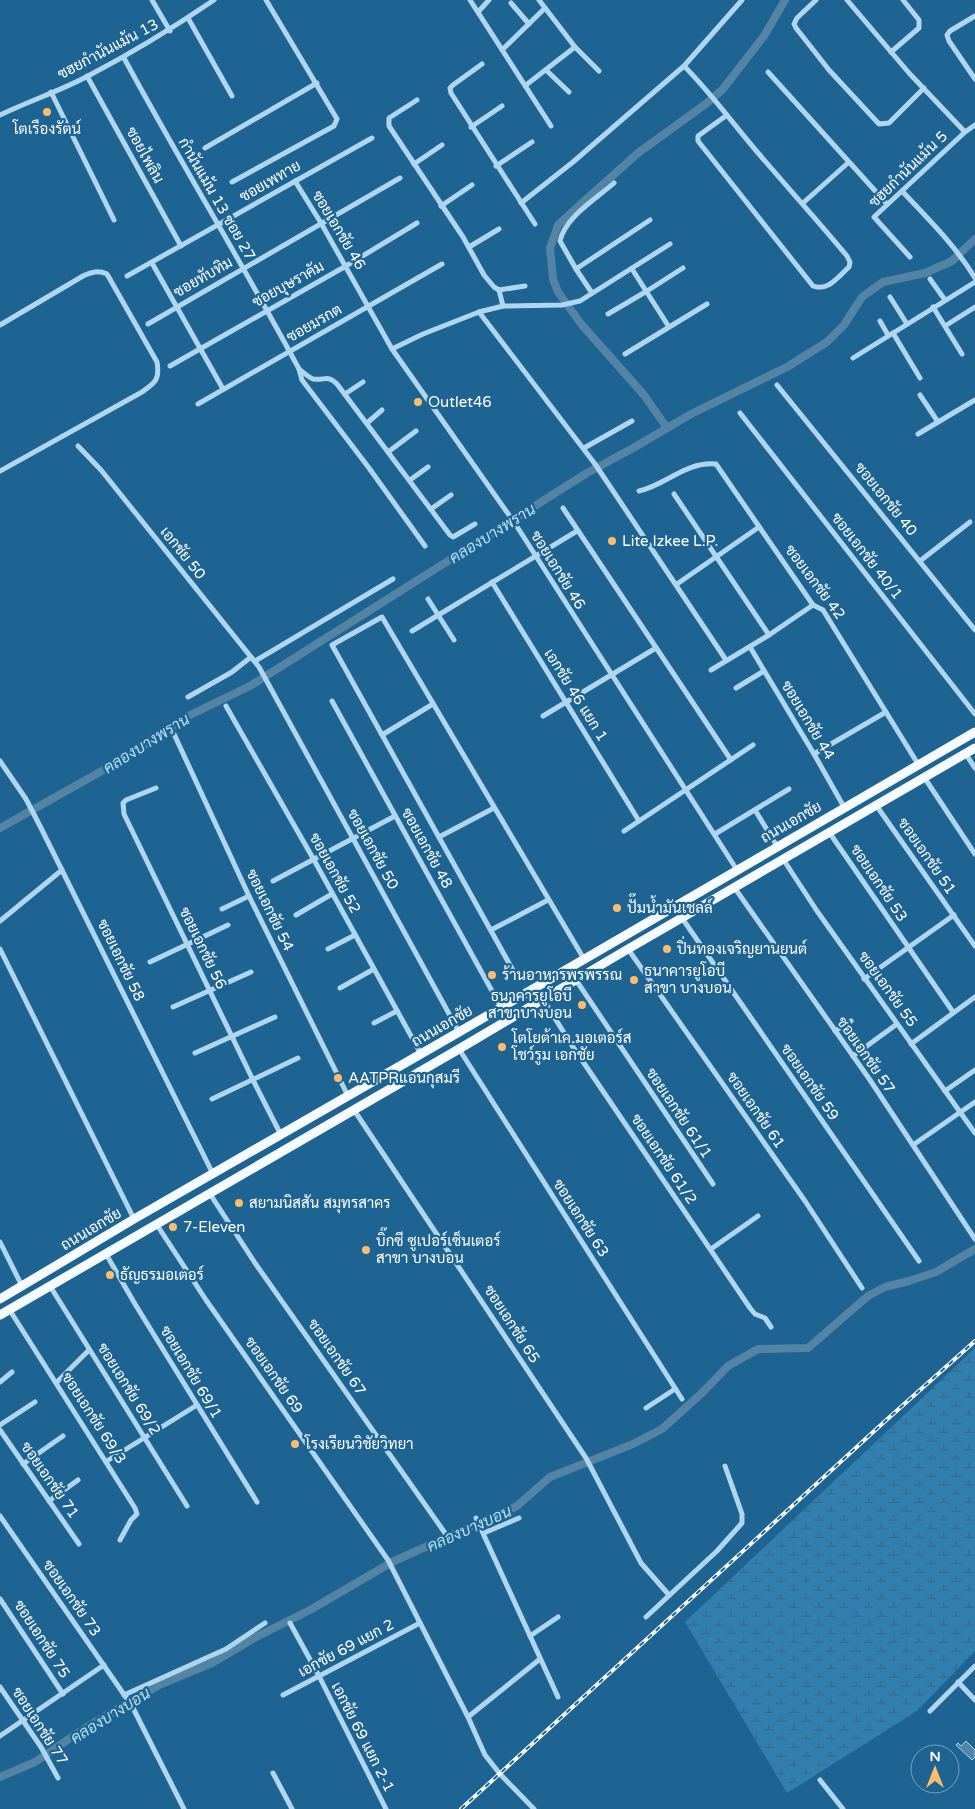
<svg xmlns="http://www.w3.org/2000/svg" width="975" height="1809" viewBox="0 0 975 1809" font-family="'Varela Round',Sarabun,sans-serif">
<defs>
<pattern id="wetland-marsh" width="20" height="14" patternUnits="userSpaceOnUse" patternTransform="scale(1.25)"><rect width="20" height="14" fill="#317faf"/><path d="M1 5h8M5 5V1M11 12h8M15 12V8" fill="none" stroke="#3d6882"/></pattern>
</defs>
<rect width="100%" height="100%" fill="#1e6492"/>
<!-- wetland -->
<polygon fill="url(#wetland-marsh)" points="975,1348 975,1651 917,1711 787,1793 685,1622"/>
<!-- water -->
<polygon fill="#5484a3" stroke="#a2d3f0" points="966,1741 975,1750 975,1757 972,1760 956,1745 958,1743 961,1746"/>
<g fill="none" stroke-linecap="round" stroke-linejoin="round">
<!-- canal -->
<g stroke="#5484a3" stroke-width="8">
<polyline points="667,428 644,395 582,325 558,292 553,279 550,248 558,225 581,204 638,153 707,103 723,89 764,36 785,0"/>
<polyline points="0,828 125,758 188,716 250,686 587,473 635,447 691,414 787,367 827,342 844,325 862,297 883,282 925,273 952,261 975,239"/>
<polyline points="0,1777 35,1762 85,1728 159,1685 212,1663 256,1637 310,1610 394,1561 517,1506 550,1477 633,1444 662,1429 702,1393 728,1366 758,1349 808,1348 868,1296 885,1287 909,1281 936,1272 975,1249"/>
</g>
<!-- street -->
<g stroke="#afd6ee" stroke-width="5">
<polyline points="152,0 170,31"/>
<polyline points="470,0 551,126"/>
<polyline points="539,0 575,47 599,71"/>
<polyline points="816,0 797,18 794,24 796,28 829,70 879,124 889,123 924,88"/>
<polyline points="847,0 909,73 965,132"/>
<polyline points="511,3 529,24"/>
<polyline points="478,12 489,0"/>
<polyline points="975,16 950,31 947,35 949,41 975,79"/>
<polyline points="188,18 232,96"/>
<polyline points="502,50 545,8"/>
<polyline points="891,52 919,28 919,20 903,0"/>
<path d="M124,58C180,162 243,264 299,369C303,372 308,377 313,379C325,381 327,374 337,384L450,535L453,537L475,524"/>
<polyline points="482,64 453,85 450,88 451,93 535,224"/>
<path d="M684,66C711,93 734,125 759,154C788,188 818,221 847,256L850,262L849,267C839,276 828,292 813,286L698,141V136L727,115"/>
<polyline points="546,70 569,92"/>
<polyline points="768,72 887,204"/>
<polyline points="87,76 181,246"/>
<polyline points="526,85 575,47"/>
<polyline points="51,92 114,220"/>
<polyline points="417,100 389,118 389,126 463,237 484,275 494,287 499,290 525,286"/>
<path d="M0,115C29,101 60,91 88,76C132,53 173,28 214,0"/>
<polyline points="471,127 502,106"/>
<polyline points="205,148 317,83"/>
<polyline points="414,164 442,145"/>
<polyline points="496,166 532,142"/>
<polyline points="295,181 321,223 392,349 516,525 737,870"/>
<polyline points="232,182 334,126 337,119 266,0"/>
<path d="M902,191C928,219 955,245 975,278"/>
<polyline points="521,203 573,162 684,66 742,0"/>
<polyline points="803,203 849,162"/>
<polyline points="441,206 472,185"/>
<polyline points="469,247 499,229"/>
<polyline points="910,257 874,217 965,132 975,125"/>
<polyline points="152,263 223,389"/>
<polyline points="576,269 650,220"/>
<polyline points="632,269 669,327"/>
<polyline points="127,276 372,138"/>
<polyline points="930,279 945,300"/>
<polyline points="499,290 503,306"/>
<path d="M592,293L576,269L560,241C565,217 596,199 614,183"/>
<polyline points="890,297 907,324"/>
<polyline points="933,307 962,354"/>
<polyline points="479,312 595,464 726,660"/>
<polyline points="608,314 647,291 683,268"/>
<polyline points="880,321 888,335"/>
<polyline points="148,324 400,178"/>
<path d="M0,325L83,276C92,272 98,270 107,274L157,362C160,380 155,383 142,392L0,471"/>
<polyline points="945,326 975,307"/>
<polyline points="893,333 920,378"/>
<polyline points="392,349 423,334 479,312 503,306 562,305 580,301 670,244"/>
<polyline points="625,354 707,304"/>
<polyline points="853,358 975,282"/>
<polyline points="170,366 346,266 417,223"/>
<polyline points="299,369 302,380 369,468 425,546"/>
<polyline points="777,385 975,630"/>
<polyline points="345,394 363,382"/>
<polyline points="920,395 938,422"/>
<polyline points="198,404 442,264"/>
<polyline points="740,413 975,714"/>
<polyline points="367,423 382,410"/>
<polyline points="918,434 975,400"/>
<polyline points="78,446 101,470 259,667 459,1032"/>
<polyline points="584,448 632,421"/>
<polyline points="388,452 416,431"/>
<polyline points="410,480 428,467"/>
<path d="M639,491C666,485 686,461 716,464L813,605L823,610L918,764"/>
<polyline points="674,494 769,635"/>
<polyline points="563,508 731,760"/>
<polyline points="431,509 451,495"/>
<polyline points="920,561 970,522"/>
<polyline points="492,582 639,821"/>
<polyline points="677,584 759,527"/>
<polyline points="428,599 454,640"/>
<polyline points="412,631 577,531"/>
<polyline points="750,647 814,754 844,807"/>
<polyline points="255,661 393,579"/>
<polyline points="711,670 769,635 813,605"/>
<polyline points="736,688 764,671"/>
<polyline points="188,697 232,672 251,657"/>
<polyline points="332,701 508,1020"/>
<polyline points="226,706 314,860 421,1054"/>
<polyline points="543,716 656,648"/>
<polyline points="174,734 249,896 348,1096"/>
<polyline points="382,735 433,704"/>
<polyline points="965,753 975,768"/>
<polyline points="814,754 886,712"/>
<polyline points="0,761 26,799 40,826 213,1174"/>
<polyline points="924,777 975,854"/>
<polyline points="156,788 126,800 123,803 124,814 253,1080 281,1135"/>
<polyline points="876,805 975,946"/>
<polyline points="755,810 777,846"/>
<polyline points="624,831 753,745"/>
<polyline points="829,832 953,1012"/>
<polyline points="715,834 789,789"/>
<polyline points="439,837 494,808"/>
<polyline points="783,859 817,911 975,1133"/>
<polyline points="273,881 395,816"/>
<polyline points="734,887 870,1080 975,1239"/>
<polyline points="222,909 249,896"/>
<polyline points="296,915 332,894"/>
<polyline points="682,918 919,1261"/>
<polyline points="0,921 62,870"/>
<polyline points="491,930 548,900"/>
<polyline points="0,949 134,1219"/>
<polyline points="328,949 355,935"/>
<polyline points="628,949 805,1201 862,1288"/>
<polyline points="150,962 228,925"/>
<polyline points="515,974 332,645 382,617 584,959"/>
<polyline points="864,979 954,915"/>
<polyline points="576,980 713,1184"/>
<polyline points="340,988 374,969"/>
<polyline points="543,999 571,1044 750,1308 755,1314 765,1318 771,1327"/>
<polyline points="173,1007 251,972"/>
<polyline points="374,1023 397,1011"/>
<polyline points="835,1031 851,1021"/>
<polyline points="911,1044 975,997"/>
<polyline points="863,1048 874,1065"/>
<polyline points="459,1049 682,1399"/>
<polyline points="195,1053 275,1017"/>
<polyline points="853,1056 897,1024"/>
<polyline points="945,1091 975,1070"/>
<polyline points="212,1099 298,1058"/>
<polyline points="354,1110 586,1458 641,1563 669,1595"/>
<polyline points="913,1145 975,1102"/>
<polyline points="210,1194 255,1263 445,1533"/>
<polyline points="157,1225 206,1300 388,1560 468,1717 485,1755 500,1774 534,1809"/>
<polyline points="0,1242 22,1286"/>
<polyline points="711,1249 758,1216"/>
<polyline points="106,1254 135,1304 257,1502"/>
<polyline points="50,1286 187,1506"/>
<polyline points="9,1309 135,1508 137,1514 131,1520 120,1540"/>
<polyline points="0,1382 12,1372"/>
<polyline points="56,1383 89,1350"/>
<polyline points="646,1408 675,1389"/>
<polyline points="0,1425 35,1402"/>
<polyline points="0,1430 79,1544"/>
<polyline points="107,1461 197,1405"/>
<polyline points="23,1464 63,1436"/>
<polyline points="49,1501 78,1480"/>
<polyline points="0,1516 132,1706 184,1809"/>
<polyline points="476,1518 558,1697"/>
<polyline points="484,1533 519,1518"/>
<polyline points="0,1599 63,1694"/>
<polyline points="646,1617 717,1551 742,1523 742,1514 725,1466"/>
<polyline points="290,1623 319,1676 386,1809"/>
<polyline points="530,1636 558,1617"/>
<polyline points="958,1682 975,1700"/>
<polyline points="0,1687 41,1747 58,1778"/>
<polyline points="124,1695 226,1649 265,1623"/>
<polyline points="283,1695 420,1623"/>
<polyline points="930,1711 975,1666"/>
<polyline points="468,1717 540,1659"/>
<polyline points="0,1736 104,1665"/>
<polyline points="273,1773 292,1809"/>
<polyline points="820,1780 843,1809"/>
</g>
<!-- primary -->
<g stroke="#f6fbff" stroke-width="9">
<polyline points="0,1299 134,1219 459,1032 975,732"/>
<polyline points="0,1315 459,1049 628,949 975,748"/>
</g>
<defs>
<polyline id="rail" points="461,1809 883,1423 975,1341"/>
</defs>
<!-- rail casing -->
<use href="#rail" stroke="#fff" stroke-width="4"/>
<!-- rail -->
<use href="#rail" stroke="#1e6492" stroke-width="2" stroke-dasharray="5.5" stroke-linecap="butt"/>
</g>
<!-- markers -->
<g fill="#fdbc6e" stroke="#1e6492" stroke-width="2">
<circle cx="47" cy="112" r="5"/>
<circle cx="418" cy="402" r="5"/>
<circle cx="612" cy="541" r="5"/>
<circle cx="617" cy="908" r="5"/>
<circle cx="667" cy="949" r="5"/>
<circle cx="492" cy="975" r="5"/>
<circle cx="634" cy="980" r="5"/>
<circle cx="582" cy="1005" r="5"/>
<circle cx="502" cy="1047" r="5"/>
<circle cx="338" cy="1078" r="5"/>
<circle cx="239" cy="1203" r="5"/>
<circle cx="173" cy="1227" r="5"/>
<circle cx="366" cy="1250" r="5"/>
<circle cx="110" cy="1275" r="5"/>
<circle cx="295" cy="1444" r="5"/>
</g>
<g text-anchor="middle" stroke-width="4.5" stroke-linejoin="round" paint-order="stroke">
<!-- street labels -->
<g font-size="15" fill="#fff" stroke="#1e6492">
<text transform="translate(108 49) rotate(-28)" y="5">ซฮยกำนันแม้น 13</text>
<text transform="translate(145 155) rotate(61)" y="5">ซอยไพลิน</text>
<text transform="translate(908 169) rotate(-44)" y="5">ซฮยกำนันแม้น 5</text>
<text transform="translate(270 181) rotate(-30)" y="5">ซอยเพทาย</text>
<text transform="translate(217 199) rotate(60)" y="5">กำนันแม้น 13 ซอย 27</text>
<text transform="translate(339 230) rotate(59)" y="5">ซอยเอกชัย 46</text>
<text transform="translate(203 277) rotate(-30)" y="5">ซอยทับทิม</text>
<text transform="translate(288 284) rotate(-29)" y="5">ซอยบุษราคัม</text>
<text transform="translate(314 323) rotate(-30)" y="5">ซอยมรกต</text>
<text transform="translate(886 499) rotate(51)" y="5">ซอยเอกชัย 40</text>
<text transform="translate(183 553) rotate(51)" y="5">เอกชัย 50</text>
<text transform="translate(867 556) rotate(52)" y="5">ซอยเอกชัย 40/1</text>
<text transform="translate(558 570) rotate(58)" y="5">ซอยเอกชัย 46</text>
<text transform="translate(815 582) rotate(53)" y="5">ซอยเอกชัย 42</text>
<text transform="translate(576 695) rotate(58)" y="5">เอกชัย 46 แยก 1</text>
<text transform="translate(808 720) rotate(59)" y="5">ซอยเอกชัย 44</text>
<text transform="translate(791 822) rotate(-30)" y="5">ถนนเอกชัย</text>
<text transform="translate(427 848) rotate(61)" y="5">ซอยเอกชัย 48</text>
<text transform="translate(373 849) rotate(61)" y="5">ซอยเอกชัย 50</text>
<text transform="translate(927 856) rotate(55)" y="5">ซอยเอกชัย 51</text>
<text transform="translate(335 873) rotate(61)" y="5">ซอยเอกชัย 52</text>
<text transform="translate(879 883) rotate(56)" y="5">ซอยเอกชัย 53</text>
<text transform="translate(270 910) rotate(64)" y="5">ซอยเอกชัย 54</text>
<text transform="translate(203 948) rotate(64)" y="5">ซอยเอกชัย 56</text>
<text transform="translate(121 960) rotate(64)" y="5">ซอยเอกชัย 58</text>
<text transform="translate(888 989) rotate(54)" y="5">ซอยเอกชัย 55</text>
<text transform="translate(442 1026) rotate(-30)" y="5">ถนนเอกชัย</text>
<text transform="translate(866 1055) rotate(55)" y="5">ซอยเอกชัย 57</text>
<text transform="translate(810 1082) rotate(55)" y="5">ซอยเอกชัย 59</text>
<text transform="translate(756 1110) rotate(55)" y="5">ซอยเอกชัย 61</text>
<text transform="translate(679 1113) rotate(56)" y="5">ซอยเอกชัย 61/1</text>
<text transform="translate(664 1159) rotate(56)" y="5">ซอยเอกชัย 61/2</text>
<text transform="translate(581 1218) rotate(57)" y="5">ซอยเอกชัย 63</text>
<text transform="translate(91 1229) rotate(-31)" y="5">ถนนเอกชัย</text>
<text transform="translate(512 1324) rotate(57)" y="5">ซอยเอกชัย 65</text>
<text transform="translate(337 1357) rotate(55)" y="5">ซอยเอกชัย 67</text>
<text transform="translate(191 1372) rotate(59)" y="5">ซอยเอกชัย 69/1</text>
<text transform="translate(274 1375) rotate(55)" y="5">ซอยเอกชัย 69</text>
<text transform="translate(129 1389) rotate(58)" y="5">ซอยเอกชัย 69/2</text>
<text transform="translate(94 1418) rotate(57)" y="5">ซอยเอกชัย 69/3</text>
<text transform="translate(50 1480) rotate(55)" y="5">ซอยเอกชัย 71</text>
<text transform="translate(72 1598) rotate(55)" y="5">ซอยเอกชัย 73</text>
<text transform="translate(42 1639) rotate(57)" y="5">ซอยเอกชัย 75</text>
<text transform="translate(346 1648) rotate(-28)" y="5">เอกชัย 69 แยก 2</text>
<text transform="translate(40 1726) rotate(57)" y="5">ซอยเอกชัย 77</text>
<text transform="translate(363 1737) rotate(63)" y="5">เอกชัย 69 แยก 2-1</text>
</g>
<!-- poi labels -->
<g font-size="15" fill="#fff" stroke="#1e6492" text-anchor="start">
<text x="47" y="134" text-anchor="middle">โตเรืองรัตน์</text>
<text x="428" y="407">Outlet46</text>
<text x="622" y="546">Lite Izkee L.P.</text>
<text x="627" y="913">ปั๊มน้ำมันเชลล์</text>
<text x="677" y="954">ปิ่นทองเจริญยานยนต์</text>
<text x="644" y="976">ธนาคารยูโอบี<tspan x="644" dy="17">สาขา บางบอน</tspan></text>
<text x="502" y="980">ร้านอาหารพรพรรณ</text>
<text x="572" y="1001" text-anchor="end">ธนาคารยูโอบี<tspan x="572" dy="17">สาขาบางบอน</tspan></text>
<text x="512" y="1043">โตโยต้าเค.มอเตอร์ส<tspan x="512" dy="17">โชว์รูม เอกชัย</tspan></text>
<text x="348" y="1083">AATPRแอนกุสมรี</text>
<text x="249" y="1208">สยามนิสสัน สมุทรสาคร</text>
<text x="183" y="1232">7-Eleven</text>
<text x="376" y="1246">บิ๊กซี ซูเปอร์เซ็นเตอร์<tspan x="376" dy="17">สาขา บางบอน</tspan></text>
<text x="120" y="1280">ธัญธรมอเตอร์</text>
<text x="305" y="1449">โรงเรียนวิชัยวิทยา</text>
</g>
<!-- water labels -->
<g font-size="16" font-style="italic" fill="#bbdff5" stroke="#1e6492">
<text transform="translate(492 533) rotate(-32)" y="6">คลองบางพราน</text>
<text transform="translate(146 743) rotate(-32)" y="6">คลองบางพราน</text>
<text transform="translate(469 1528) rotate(-24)" y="6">คลองบางบอน</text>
<text transform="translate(110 1715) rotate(-32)" y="6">คลองบางบอน</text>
</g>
</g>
<!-- north arrow -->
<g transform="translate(935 1769)"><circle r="24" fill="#1e6492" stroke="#78a2be"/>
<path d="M0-4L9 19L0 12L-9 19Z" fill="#fdbc6e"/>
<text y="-8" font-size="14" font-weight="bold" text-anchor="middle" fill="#ffffff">N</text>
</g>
</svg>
